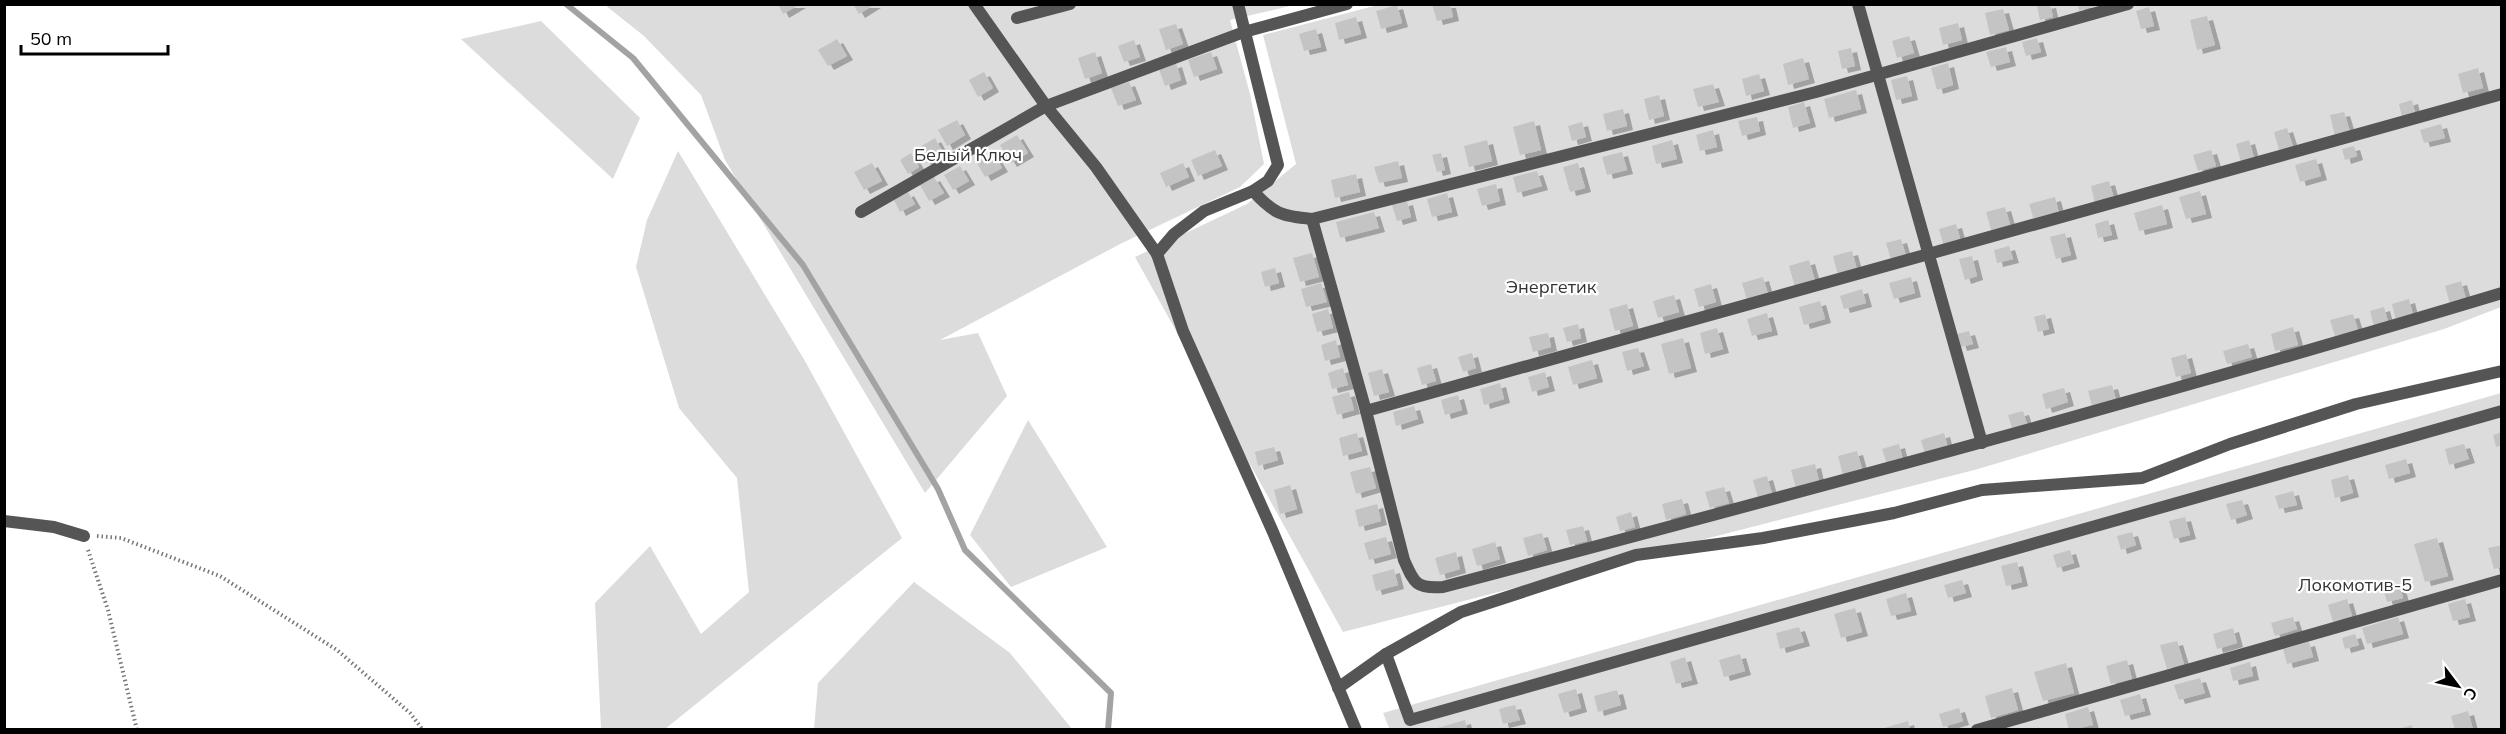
<svg xmlns="http://www.w3.org/2000/svg" width="2506" height="734" viewBox="0 0 2506 734" font-family="Mulish,sans-serif">
<defs>
<filter id="shadow"><feDropShadow dx="6" dy="4" stdDeviation="0" flood-color="#0004"/></filter>
</defs>
<rect width="100%" height="100%" fill="#fff"/>
<!-- green -->
<g fill="#dcdcdc">
<polygon points="605,5 1294,5 1230,20 1250,94 1264,164 1240,187 1120,244 940,340 978,333 1007,396 925,493 725,160 701,95 644,36"/>
<polygon points="1378,5 2501,5 2501,307 2444,329 1978,469 1343,632 1135,257 1247,204 1296,164 1263,35"/>
<polygon points="541,21 640,118 613,179 461,39"/>
<polygon points="678,151 805,361 902,538 665,729 601,729 595,603 650,546 701,634 749,592 737,478 679,408 636,267 647,220"/>
<polygon points="2501,393 2501,729 1390,730 1383,713"/>
<polygon points="1028,420 1107,547 1011,587 970,535"/>
<polygon points="914,582 1010,653 1072,729 814,729 818,683"/>
</g>
<g fill="none" stroke-linecap="round" stroke-linejoin="round">
<!-- stream -->
<polyline stroke="#a3a3a3" stroke-width="6" points="566,4 633,58 803,265 938,489 965,550 1111,693 1108,730"/>
</g>
<!-- building -->
<g fill="#c4c4c4" filter="url(#shadow)">
<polygon points="778,4 800,4 783,14"/>
<polygon points="853,4 875,4 859,14"/>
<polygon points="1432,4 1450,4 1453,17 1437,21"/>
<polygon points="2050,4 2053,17 2040,20 2037,6"/>
<polygon points="2078,4 2098,4 2098,5 2079,11"/>
<polygon points="1397,5 1402,23 1381,29 1376,11"/>
<polygon points="2149,7 2154,26 2141,29 2136,11"/>
<polygon points="2003,9 2009,30 1990,35 1985,13"/>
<polygon points="2207,16 2215,45 2197,50 2190,20"/>
<polygon points="1356,17 1361,34 1339,40 1335,23"/>
<polygon points="1958,23 1962,40 1943,45 1939,28"/>
<polygon points="1176,24 1183,44 1166,50 1159,29"/>
<polygon points="1316,29 1321,47 1304,51 1299,34"/>
<polygon points="1909,36 1914,53 1897,58 1892,41"/>
<polygon points="2037,38 2041,52 2026,56 2022,42"/>
<polygon points="837,39 847,56 828,66 818,50"/>
<polygon points="1134,40 1140,57 1124,62 1118,46"/>
<polygon points="2006,47 2010,62 1991,67 1986,52"/>
<polygon points="1851,48 1855,66 1842,69 1838,51"/>
<polygon points="1095,52 1102,73 1085,79 1078,58"/>
<polygon points="1211,52 1217,69 1194,77 1188,60"/>
<polygon points="1803,58 1809,79 1788,85 1783,64"/>
<polygon points="1176,63 1181,80 1165,86 1159,69"/>
<polygon points="1948,63 1953,85 1937,90 1931,68"/>
<polygon points="2478,68 2483,88 2463,93 2458,74"/>
<polygon points="984,72 993,88 978,97 969,80"/>
<polygon points="1759,74 1764,91 1746,96 1742,79"/>
<polygon points="1907,76 1912,96 1896,100 1891,80"/>
<polygon points="1129,82 1136,100 1118,106 1111,88"/>
<polygon points="1713,84 1719,102 1698,107 1693,89"/>
<polygon points="1856,90 1861,109 1829,118 1824,99"/>
<polygon points="1659,95 1664,116 1649,120 1644,99"/>
<polygon points="2412,100 2415,113 2402,117 2399,104"/>
<polygon points="1804,102 1810,123 1793,128 1788,107"/>
<polygon points="1623,109 1627,126 1607,131 1603,114"/>
<polygon points="2344,112 2350,132 2335,136 2330,115"/>
<polygon points="1757,117 1760,131 1742,136 1738,121"/>
<polygon points="957,120 965,135 947,146 938,130"/>
<polygon points="1534,121 1541,150 1520,155 1513,127"/>
<polygon points="1582,122 1586,137 1572,141 1568,126"/>
<polygon points="2441,124 2445,138 2424,143 2420,130"/>
<polygon points="2287,128 2293,147 2279,150 2274,132"/>
<polygon points="1713,130 1717,147 1700,151 1696,135"/>
<polygon points="1017,135 1028,153 1011,163 1000,145"/>
<polygon points="935,138 944,154 926,163 918,148"/>
<polygon points="1487,140 1492,161 1469,167 1464,146"/>
<polygon points="1672,140 1677,159 1656,164 1652,146"/>
<polygon points="2249,140 2254,158 2241,162 2236,144"/>
<polygon points="2354,146 2357,156 2345,160 2342,149"/>
<polygon points="1215,150 1222,166 1198,176 1191,160"/>
<polygon points="2211,150 2216,166 2198,171 2193,155"/>
<polygon points="1622,152 1627,170 1607,175 1602,157"/>
<polygon points="911,153 919,167 908,174 900,160"/>
<polygon points="993,153 1002,168 985,177 977,163"/>
<polygon points="1441,153 1445,170 1437,172 1432,155"/>
<polygon points="2316,159 2321,176 2300,182 2295,165"/>
<polygon points="1398,161 1402,178 1379,183 1374,167"/>
<polygon points="872,163 882,181 864,190 854,172"/>
<polygon points="1183,163 1189,177 1166,187 1160,173"/>
<polygon points="1578,163 1585,188 1570,192 1563,167"/>
<polygon points="960,166 969,181 953,190 944,175"/>
<polygon points="1537,171 1542,186 1517,193 1513,177"/>
<polygon points="1356,174 1360,192 1335,198 1331,180"/>
<polygon points="934,177 944,193 929,201 920,185"/>
<polygon points="2109,181 2114,199 2095,204 2091,186"/>
<polygon points="1496,184 1500,201 1482,206 1477,189"/>
<polygon points="2200,191 2206,214 2186,219 2179,197"/>
<polygon points="908,192 915,204 900,212 894,200"/>
<polygon points="1447,193 1452,212 1432,217 1427,199"/>
<polygon points="2055,197 2059,213 2034,220 2029,204"/>
<polygon points="1407,201 1411,217 1397,221 1392,205"/>
<polygon points="2162,205 2167,224 2139,231 2134,213"/>
<polygon points="2005,207 2011,228 1992,233 1986,212"/>
<polygon points="1374,212 1379,228 1340,238 1336,222"/>
<polygon points="2108,220 2112,235 2098,238 2095,224"/>
<polygon points="1956,224 1961,242 1944,247 1939,229"/>
<polygon points="2065,233 2071,255 2056,259 2050,237"/>
<polygon points="1901,239 1906,256 1891,260 1886,243"/>
<polygon points="2009,246 2013,259 1997,263 1994,250"/>
<polygon points="1852,251 1857,270 1838,275 1833,256"/>
<polygon points="1312,253 1319,277 1300,282 1293,258"/>
<polygon points="1972,256 1977,276 1965,280 1959,259"/>
<polygon points="1809,260 1815,281 1795,287 1789,266"/>
<polygon points="1275,268 1279,283 1265,287 1261,272"/>
<polygon points="1763,277 1768,294 1747,300 1742,283"/>
<polygon points="1911,277 1915,293 1894,299 1889,283"/>
<polygon points="2461,281 2466,299 2450,304 2445,286"/>
<polygon points="1321,283 1327,302 1306,307 1301,289"/>
<polygon points="1711,284 1716,302 1699,307 1694,289"/>
<polygon points="1862,289 1866,303 1844,309 1840,296"/>
<polygon points="1674,295 1679,312 1658,318 1653,301"/>
<polygon points="2409,299 2413,315 2396,320 2392,304"/>
<polygon points="1820,301 1825,319 1804,325 1799,307"/>
<polygon points="1627,304 1633,326 1615,331 1609,309"/>
<polygon points="2384,307 2388,322 2374,326 2370,311"/>
<polygon points="1328,309 1333,328 1317,332 1312,314"/>
<polygon points="1767,313 1772,331 1752,336 1747,319"/>
<polygon points="2045,314 2049,329 2038,332 2034,317"/>
<polygon points="2353,314 2358,330 2335,336 2330,320"/>
<polygon points="1578,324 1581,338 1567,342 1563,328"/>
<polygon points="2293,327 2298,345 2275,351 2271,334"/>
<polygon points="1717,328 1723,349 1705,354 1700,333"/>
<polygon points="1969,331 1973,344 1961,347 1957,334"/>
<polygon points="1548,333 1551,347 1533,352 1529,337"/>
<polygon points="1683,338 1691,368 1669,374 1661,344"/>
<polygon points="1336,340 1340,357 1325,361 1321,345"/>
<polygon points="2248,344 2252,357 2227,364 2223,351"/>
<polygon points="1638,348 1644,366 1627,371 1622,352"/>
<polygon points="1472,353 1476,368 1463,372 1458,357"/>
<polygon points="2186,354 2191,373 2176,377 2171,358"/>
<polygon points="1592,360 1597,378 1573,385 1568,367"/>
<polygon points="1431,364 1436,381 1422,385 1417,368"/>
<polygon points="1343,368 1348,385 1332,389 1328,373"/>
<polygon points="1382,369 1389,392 1374,396 1368,373"/>
<polygon points="1545,372 1549,387 1532,392 1528,377"/>
<polygon points="1500,383 1504,399 1484,405 1480,389"/>
<polygon points="2112,385 2116,400 2092,406 2088,391"/>
<polygon points="2064,388 2068,402 2046,409 2042,394"/>
<polygon points="1349,392 1354,410 1337,415 1332,397"/>
<polygon points="1458,395 1462,410 1445,415 1441,400"/>
<polygon points="1414,406 1418,419 1396,426 1393,412"/>
<polygon points="2023,411 2027,424 2012,428 2008,415"/>
<polygon points="2502,432 2502,445 2496,447 2493,435"/>
<polygon points="1357,433 1362,451 1343,456 1339,438"/>
<polygon points="1944,433 1948,448 1925,454 1921,440"/>
<polygon points="1899,444 1903,460 1887,464 1882,449"/>
<polygon points="2464,444 2469,459 2449,465 2445,449"/>
<polygon points="1274,447 1278,460 1258,466 1255,452"/>
<polygon points="1857,451 1862,469 1843,475 1838,456"/>
<polygon points="2406,459 2410,473 2389,479 2385,465"/>
<polygon points="1815,464 1819,481 1796,488 1791,470"/>
<polygon points="1370,467 1376,488 1356,494 1350,472"/>
<polygon points="2348,475 2353,493 2335,498 2331,480"/>
<polygon points="1767,476 1772,494 1758,498 1753,480"/>
<polygon points="1290,485 1297,509 1280,514 1274,490"/>
<polygon points="1724,487 1729,503 1710,508 1705,492"/>
<polygon points="2293,491 2297,505 2279,509 2275,496"/>
<polygon points="1682,499 1686,514 1666,520 1662,504"/>
<polygon points="2242,500 2247,515 2231,520 2226,504"/>
<polygon points="1377,504 1381,521 1359,527 1355,510"/>
<polygon points="1631,512 1635,527 1620,531 1616,517"/>
<polygon points="2185,517 2190,535 2174,539 2169,521"/>
<polygon points="1583,526 1587,541 1570,545 1566,530"/>
<polygon points="2132,532 2136,545 2121,550 2117,536"/>
<polygon points="1542,533 1547,550 1528,556 1523,538"/>
<polygon points="1386,537 1391,554 1369,560 1364,543"/>
<polygon points="2437,538 2448,576 2425,582 2414,544"/>
<polygon points="1495,542 1500,559 1477,566 1472,549"/>
<polygon points="2502,545 2502,567 2494,569 2488,548"/>
<polygon points="2070,550 2074,563 2057,568 2053,555"/>
<polygon points="1456,552 1460,569 1440,575 1435,558"/>
<polygon points="2017,562 2022,582 2006,586 2001,566"/>
<polygon points="1394,569 1398,585 1376,591 1372,575"/>
<polygon points="1962,580 1966,593 1948,598 1944,585"/>
<polygon points="2399,583 2403,598 2387,602 2383,587"/>
<polygon points="1906,593 1911,611 1891,616 1886,599"/>
<polygon points="2347,599 2352,616 2333,622 2328,605"/>
<polygon points="2465,599 2470,617 2453,621 2448,604"/>
<polygon points="1855,608 1862,632 1841,638 1834,614"/>
<polygon points="2293,617 2297,629 2275,636 2271,623"/>
<polygon points="2398,617 2403,634 2367,644 2362,628"/>
<polygon points="1799,627 1804,642 1780,649 1776,633"/>
<polygon points="2233,628 2237,643 2217,649 2213,634"/>
<polygon points="2355,634 2359,645 2345,649 2342,638"/>
<polygon points="2177,641 2184,664 2167,669 2160,645"/>
<polygon points="2309,642 2313,657 2287,664 2283,649"/>
<polygon points="1740,654 1745,671 1724,677 1719,660"/>
<polygon points="1685,657 1692,680 1676,684 1670,662"/>
<polygon points="2127,660 2132,679 2111,684 2106,666"/>
<polygon points="2250,662 2253,676 2233,681 2230,668"/>
<polygon points="2066,663 2074,693 2043,701 2034,672"/>
<polygon points="2200,678 2205,693 2179,700 2174,685"/>
<polygon points="2012,688 2018,710 1991,718 1985,696"/>
<polygon points="1576,689 1581,708 1564,713 1558,694"/>
<polygon points="1617,690 1621,705 1598,712 1594,696"/>
<polygon points="2140,694 2145,711 2125,716 2120,700"/>
<polygon points="1515,705 1520,720 1503,724 1499,709"/>
<polygon points="2088,707 2093,725 2069,730 2065,714"/>
<polygon points="1959,708 1963,721 1943,727 1939,714"/>
<polygon points="2468,711 2473,730 2455,730 2451,716"/>
<polygon points="1465,720 1467,730 1434,730 1434,729"/>
<polygon points="1908,721 1910,730 1881,730 1881,729"/>
<polygon points="2412,725 2413,730 2398,730 2398,729"/>
</g>
<g fill="none" stroke-linecap="round" stroke-linejoin="round">
<!-- path -->
<g stroke="#777" stroke-width="4" stroke-dasharray="1.5 3" stroke-linecap="butt">
<polyline points="97,536 121,538 220,576 337,650 410,713 423,730"/>
<polyline points="88,550 108,610 137,730"/>
</g>
<!-- service -->
<g stroke="#555" stroke-width="12">
<polyline points="974,4 1046,106 1096,167 1157,254 1174,234 1204,211 1253,191 1268,181 1278,165 1238,4"/>
<polyline points="1858,4 1982,443"/>
<polyline points="1017,18 1070,4"/>
<path d="M2502,94L1366,411L1404,560C1414,583 1416,589 1443,587C1797,493 2151,399 2502,293"/>
<path d="M1253,191C1274,214 1281,216 1312,219L1816,92L2128,4"/>
<polyline points="861,212 1046,106 1244,32 1347,4"/>
<polyline points="1312,219 1366,411"/>
<path d="M1386,654L1410,720C1773,615 2138,516 2502,411"/>
<polyline points="1338,688 1386,654 1461,612 1636,555 1763,538 1894,513 1982,490 2142,478 2230,444 2356,404 2502,371"/>
<polyline points="1977,730 2502,580"/>
</g>
<!-- minor -->
<g stroke="#555" stroke-width="12">
<polyline points="1157,254 1183,331 1273,532 1356,730"/>
<polyline points="4,521 54,527 84,536"/>
</g>
</g>
<g text-anchor="middle" stroke-width="4.5" stroke-linejoin="round" paint-order="stroke">
<!-- park labels -->
<g font-size="18" fill="#333" stroke="#fff">
<text x="968" y="161">Белый Ключ</text>
<text x="1551" y="293">Энергетик</text>
<text x="2355" y="591">Локомотив-5</text>
</g>
</g>
<!-- border -->
<rect width="2506" height="734" fill="none" stroke="#000000" stroke-width="12"/>
<!-- north arrow -->
<g transform="translate(2458 686) rotate(122)" stroke="#ffffff" stroke-width="4.5" paint-order="stroke">
<path d="M0-4.5L10 22L0 15L-10 22Z" fill="#000000"/>
<text y="-9" font-size="16" font-weight="bold" text-anchor="middle" fill="#000000">С</text>
</g>
<!-- scale -->
<path d="M21 45v9h147v-9" fill="none" stroke="#000000" stroke-width="3"/>
<text x="30" y="45" font-size="18" fill="#000000" stroke="#ffffff" stroke-width="4.5" paint-order="stroke">50 m</text>
</svg>
